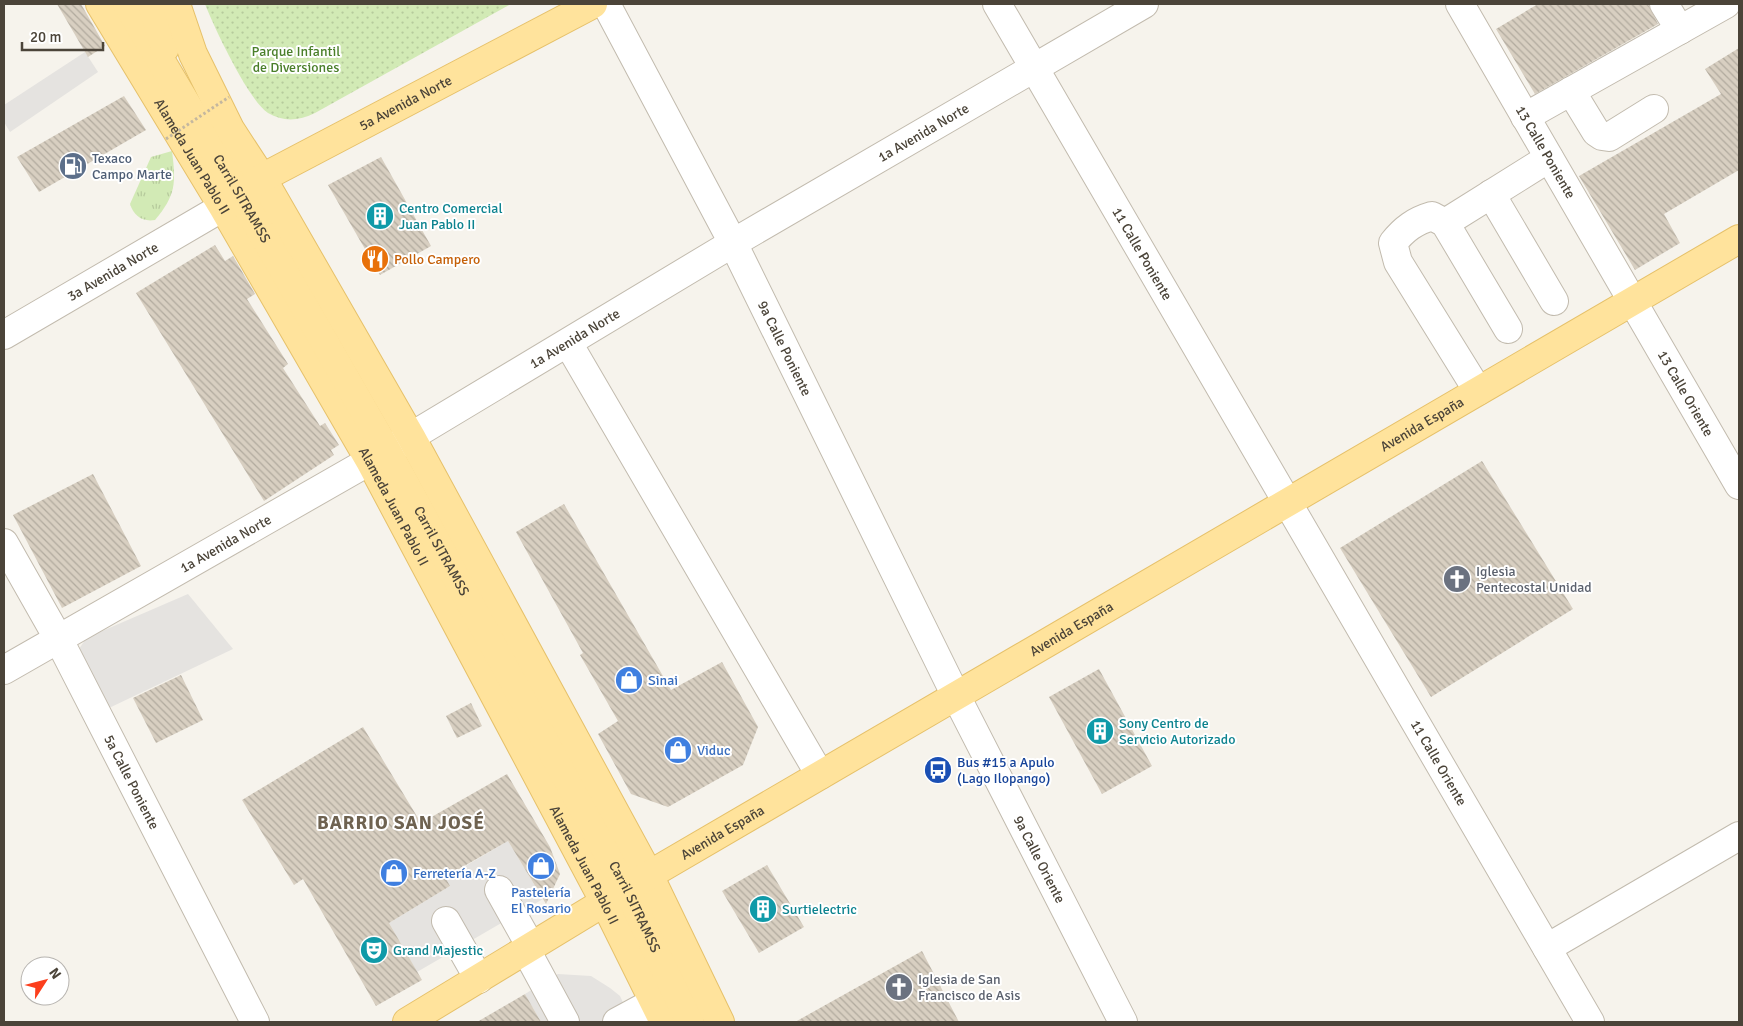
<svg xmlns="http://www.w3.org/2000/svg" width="1743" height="1026" viewBox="0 0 1743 1026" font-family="Signika,sans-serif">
<defs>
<pattern id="grass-tufts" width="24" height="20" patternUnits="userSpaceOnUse" patternTransform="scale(1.25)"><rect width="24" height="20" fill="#d2eab5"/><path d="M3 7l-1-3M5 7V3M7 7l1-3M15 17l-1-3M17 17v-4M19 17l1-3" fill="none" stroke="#b6ca9c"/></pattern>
<pattern id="park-dots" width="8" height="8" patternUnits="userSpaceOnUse" patternTransform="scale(1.25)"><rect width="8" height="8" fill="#d2eab5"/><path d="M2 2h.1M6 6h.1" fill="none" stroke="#b6ca9c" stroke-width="1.8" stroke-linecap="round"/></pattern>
<pattern id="building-back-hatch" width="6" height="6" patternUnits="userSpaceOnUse" patternTransform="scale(1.25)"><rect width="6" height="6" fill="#d8cfc1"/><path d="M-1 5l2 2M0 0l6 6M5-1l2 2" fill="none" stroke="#b1aa9e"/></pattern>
</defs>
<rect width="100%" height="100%" fill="#f6f3ec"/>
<!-- grass -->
<path fill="url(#grass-tufts)" d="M172,151C176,183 176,195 155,220C142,222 134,216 130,204L151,157Z"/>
<!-- park -->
<path fill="url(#park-dots)" d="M205,4H511L315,113C299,121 283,122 268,113C248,100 214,27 205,4Z"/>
<!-- parking -->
<g fill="#e5e3e0">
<polygon points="85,52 98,72 10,132 4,122 4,105"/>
<polygon points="188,594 233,649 109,708 81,656 79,649 85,640 93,635"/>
<polygon points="508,841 543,899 417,972 389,923 450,886 445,878"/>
<polygon points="558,974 591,976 610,988 620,996 632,1022 541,1022 525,994"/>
</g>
<!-- building -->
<g fill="url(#building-back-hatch)">
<polygon points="57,4 81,4 105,46 88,57"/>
<polygon points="1538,4 1648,4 1658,24 1535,94 1496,29"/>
<polygon points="1739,48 1739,170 1664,214 1680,243 1635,270 1579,176 1721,94 1705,69"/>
<polygon points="124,96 146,130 39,192 17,157"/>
<polygon points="381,157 431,246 380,275 328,185"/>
<polygon points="215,245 225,261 233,256 255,294 247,299 288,364 283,368 320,426 325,423 339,445 331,450 334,455 264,501 136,293"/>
<polygon points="1482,461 1573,609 1431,697 1340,548"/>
<polygon points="93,474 141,566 62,608 13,515"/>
<polygon points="564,504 671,690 722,662 758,727 743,765 668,807 631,794 598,734 618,721 580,655 583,653 516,532"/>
<polygon points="1099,669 1152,766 1102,794 1049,697"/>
<polygon points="181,675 203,720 156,743 133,698"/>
<polygon points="471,703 482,726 457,738 446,716"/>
<polygon points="363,727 421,823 507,774 550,847 560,874 546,904 508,841 445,877 450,886 389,923 422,980 376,1006 303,879 294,885 242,800"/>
<polygon points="767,865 804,927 759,953 722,891"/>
<polygon points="922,951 959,1022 795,1022"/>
<polygon points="525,994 541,1022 477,1022"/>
</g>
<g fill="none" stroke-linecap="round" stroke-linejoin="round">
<defs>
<g id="minor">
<path id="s1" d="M606,4L733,243L956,696L1123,1022"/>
<path id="s2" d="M997,4L1590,1022"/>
<path id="s3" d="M1460,4L1739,485"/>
<polyline points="1664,4 1680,30"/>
<polyline points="1571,91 1596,132 1602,136 1609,137 1654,109"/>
<polyline points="1525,117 1726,4"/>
<polyline points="1491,194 1554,301"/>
<polyline points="1445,223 1549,158"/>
<path id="s4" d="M4,335L223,207"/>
<polyline points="568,343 820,775"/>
<path d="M1478,391L1398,262L1393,243C1404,229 1415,221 1432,216L1445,223L1508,329"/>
<path id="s5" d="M4,543L58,638L255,1022"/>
<path id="s6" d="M4,670L387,451L733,243L1144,4"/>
<polyline points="499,890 531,947"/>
<polyline points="446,921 479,979"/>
<polyline points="1547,948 1739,836"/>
<polyline points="526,950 565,1022"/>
<polyline points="617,1022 654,1002"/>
</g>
<g id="major">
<path id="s7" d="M100,4L223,207L370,461L604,901L664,1022"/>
<path id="s8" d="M127,4L240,194L387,451L627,888L690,1022"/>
<polyline points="152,4 165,48"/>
<polyline points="176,4 193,54 230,129 262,178 411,437 649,875 720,1022"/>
<path id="s9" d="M246,190L262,178L593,4"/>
<path id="s10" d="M407,1022L649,875L1739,239"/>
</g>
</defs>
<!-- minor casing -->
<use href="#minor" stroke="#c2bbae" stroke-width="30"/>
<!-- major casing -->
<use href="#major" stroke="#e6c16a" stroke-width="30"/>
<!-- minor -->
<use href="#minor" stroke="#fff" stroke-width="28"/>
<!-- major -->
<use href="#major" stroke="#ffe39c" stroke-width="28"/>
<!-- path-bridge -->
<polyline stroke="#c4b79f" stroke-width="3" stroke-dasharray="2.5 2.5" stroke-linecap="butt" points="166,139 229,97"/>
</g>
<!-- icons -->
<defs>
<symbol id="fuel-disc" viewBox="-11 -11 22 22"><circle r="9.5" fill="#5c6f8a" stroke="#fff"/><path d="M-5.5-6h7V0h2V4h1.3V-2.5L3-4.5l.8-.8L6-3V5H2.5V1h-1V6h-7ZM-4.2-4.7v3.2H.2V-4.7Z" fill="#fff"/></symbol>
<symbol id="building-disc" viewBox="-11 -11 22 22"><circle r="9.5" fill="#0f9aa8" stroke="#fff"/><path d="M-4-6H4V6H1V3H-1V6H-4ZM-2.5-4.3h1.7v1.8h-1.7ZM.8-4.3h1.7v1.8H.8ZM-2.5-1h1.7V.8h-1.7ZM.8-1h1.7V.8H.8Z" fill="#fff"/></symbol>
<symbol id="restaurant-disc" viewBox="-11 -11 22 22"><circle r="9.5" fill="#e8710a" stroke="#fff"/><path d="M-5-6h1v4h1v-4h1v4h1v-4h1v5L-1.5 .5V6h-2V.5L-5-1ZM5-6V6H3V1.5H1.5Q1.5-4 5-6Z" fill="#fff"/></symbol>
<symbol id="church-disc" viewBox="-11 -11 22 22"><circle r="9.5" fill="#6b7280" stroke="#fff"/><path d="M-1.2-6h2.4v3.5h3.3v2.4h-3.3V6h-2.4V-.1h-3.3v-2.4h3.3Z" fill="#fff"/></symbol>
<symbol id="shop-disc" viewBox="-11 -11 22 22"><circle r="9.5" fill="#3f7fe0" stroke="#fff"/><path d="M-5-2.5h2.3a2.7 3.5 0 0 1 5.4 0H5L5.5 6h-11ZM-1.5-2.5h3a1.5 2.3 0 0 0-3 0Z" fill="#fff"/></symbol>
<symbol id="bus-disc" viewBox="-11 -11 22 22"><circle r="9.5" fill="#1a4fb4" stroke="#fff"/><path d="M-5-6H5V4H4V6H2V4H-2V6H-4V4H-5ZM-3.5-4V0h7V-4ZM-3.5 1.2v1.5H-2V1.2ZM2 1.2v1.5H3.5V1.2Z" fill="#fff"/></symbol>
<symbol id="theatre-disc" viewBox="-11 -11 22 22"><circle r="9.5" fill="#0f9aa8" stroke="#fff"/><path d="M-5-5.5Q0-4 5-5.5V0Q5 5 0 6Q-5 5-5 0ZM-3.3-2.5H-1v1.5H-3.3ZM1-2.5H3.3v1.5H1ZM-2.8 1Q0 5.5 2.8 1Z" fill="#fff"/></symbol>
</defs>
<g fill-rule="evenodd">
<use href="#fuel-disc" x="57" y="150" width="32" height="32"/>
<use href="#building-disc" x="364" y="200" width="32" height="32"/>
<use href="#restaurant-disc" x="359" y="243" width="32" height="32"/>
<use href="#church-disc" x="1441" y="563" width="32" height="32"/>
<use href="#shop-disc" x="613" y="664" width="32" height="32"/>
<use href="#building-disc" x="1084" y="715" width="32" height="32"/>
<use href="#shop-disc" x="662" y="734" width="32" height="32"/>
<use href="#bus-disc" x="922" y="754" width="32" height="32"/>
<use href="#shop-disc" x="525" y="850" width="32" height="32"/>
<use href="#shop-disc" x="378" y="857" width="32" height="32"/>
<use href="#building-disc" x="747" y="893" width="32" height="32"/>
<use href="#theatre-disc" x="358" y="934" width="32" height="32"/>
<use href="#church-disc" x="883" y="971" width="32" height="32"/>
</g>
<g text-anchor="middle" stroke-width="4" stroke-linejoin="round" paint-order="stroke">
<!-- park labels -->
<g font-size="14" fill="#4a7f2a" stroke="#fff">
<text x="296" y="56">Parque Infantil<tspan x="296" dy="16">de Diversiones</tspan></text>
</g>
<!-- street labels -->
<g font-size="14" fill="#4b4439" stroke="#fff">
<text dy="5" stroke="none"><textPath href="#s9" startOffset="182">5a Avenida Norte</textPath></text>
<text dy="5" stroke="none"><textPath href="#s6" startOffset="1065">1a Avenida Norte</textPath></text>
<text dy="5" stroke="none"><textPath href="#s3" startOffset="171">13 Calle Poniente</textPath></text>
<text dy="5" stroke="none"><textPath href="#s7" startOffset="178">Alameda Juan Pablo II</textPath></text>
<text dy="5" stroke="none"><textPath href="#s8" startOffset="226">Carril SITRAMSS</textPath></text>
<text dy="5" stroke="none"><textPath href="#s2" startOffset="289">11 Calle Poniente</textPath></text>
<text dy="5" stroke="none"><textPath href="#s4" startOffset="126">3a Avenida Norte</textPath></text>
<text dy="5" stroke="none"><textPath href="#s6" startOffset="660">1a Avenida Norte</textPath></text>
<text dy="5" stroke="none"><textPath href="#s1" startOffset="388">9a Calle Poniente</textPath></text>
<text dy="5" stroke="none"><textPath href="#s3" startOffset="450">13 Calle Oriente</textPath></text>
<text dy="5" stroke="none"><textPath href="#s10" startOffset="1178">Avenida España</textPath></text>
<text dy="5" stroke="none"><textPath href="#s7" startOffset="582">Alameda Juan Pablo II</textPath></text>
<text dy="5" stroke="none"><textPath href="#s6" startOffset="255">1a Avenida Norte</textPath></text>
<text dy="5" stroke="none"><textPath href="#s8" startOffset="631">Carril SITRAMSS</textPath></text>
<text dy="5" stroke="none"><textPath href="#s10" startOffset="772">Avenida España</textPath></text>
<text dy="5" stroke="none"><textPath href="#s2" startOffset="878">11 Calle Oriente</textPath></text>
<text dy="5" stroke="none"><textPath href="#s5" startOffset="271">5a Calle Poniente</textPath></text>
<text dy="5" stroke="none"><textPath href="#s10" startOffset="368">Avenida España</textPath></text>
<text dy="5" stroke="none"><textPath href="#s1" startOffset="959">9a Calle Oriente</textPath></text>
<text dy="5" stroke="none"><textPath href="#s7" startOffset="988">Alameda Juan Pablo II</textPath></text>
<text dy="5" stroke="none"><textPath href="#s8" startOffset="1036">Carril SITRAMSS</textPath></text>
</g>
<!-- service labels -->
<g font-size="14" fill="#4e5e75" stroke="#fff" text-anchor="start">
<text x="92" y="163">Texaco<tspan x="92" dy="16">Campo Marte</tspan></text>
</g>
<!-- culture labels -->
<g font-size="14" fill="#0d838f" stroke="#fff" text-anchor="start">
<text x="399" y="213">Centro Comercial<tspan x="399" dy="16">Juan Pablo II</tspan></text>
<text x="1119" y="728">Sony Centro de<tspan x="1119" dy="16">Servicio Autorizado</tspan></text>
<text x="782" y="914">Surtielectric</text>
<text x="393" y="955">Grand Majestic</text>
</g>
<!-- food labels -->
<g font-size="14" fill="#c56008" stroke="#fff" text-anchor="start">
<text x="394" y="264">Pollo Campero</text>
</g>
<!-- worship labels -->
<g font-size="14" fill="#5b616d" stroke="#fff" text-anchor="start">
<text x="1476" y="576">Iglesia<tspan x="1476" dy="16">Pentecostal Unidad</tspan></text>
<text x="918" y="984">Iglesia de San<tspan x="918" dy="16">Francisco de Asis</tspan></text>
</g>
<!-- shop labels -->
<g font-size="14" fill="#366cbe" stroke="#fff" text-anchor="start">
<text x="648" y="685">Sinai</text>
<text x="697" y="755">Viduc</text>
<text x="413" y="878">Ferretería A-Z</text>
<text x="541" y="897" text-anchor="middle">Pastelería<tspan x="541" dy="16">El Rosario</tspan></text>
</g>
<!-- transit labels -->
<g font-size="14" fill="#164399" stroke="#fff" text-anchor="start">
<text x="957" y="767">Bus #15 a Apulo<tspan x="957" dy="16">(Lago Ilopango)</tspan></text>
</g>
<!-- district labels -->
<g font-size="19" font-weight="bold" letter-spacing="1" fill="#6e6250" stroke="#fff">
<text x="401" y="829">BARRIO SAN JOSÉ</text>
</g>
</g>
<!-- border -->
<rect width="1743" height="1026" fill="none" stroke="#4b4439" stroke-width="10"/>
<!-- north arrow -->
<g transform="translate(45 981) rotate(54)"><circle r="24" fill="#ffffff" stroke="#b7b4b0"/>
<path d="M0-4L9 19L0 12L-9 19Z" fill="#fc3f1d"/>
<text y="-8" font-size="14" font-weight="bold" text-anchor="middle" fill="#4b4439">N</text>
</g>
<!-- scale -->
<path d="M22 42v8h81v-8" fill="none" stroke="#4b4439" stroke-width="2.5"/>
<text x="30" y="42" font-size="15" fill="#4b4439" stroke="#ffffff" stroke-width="4" paint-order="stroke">20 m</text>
</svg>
